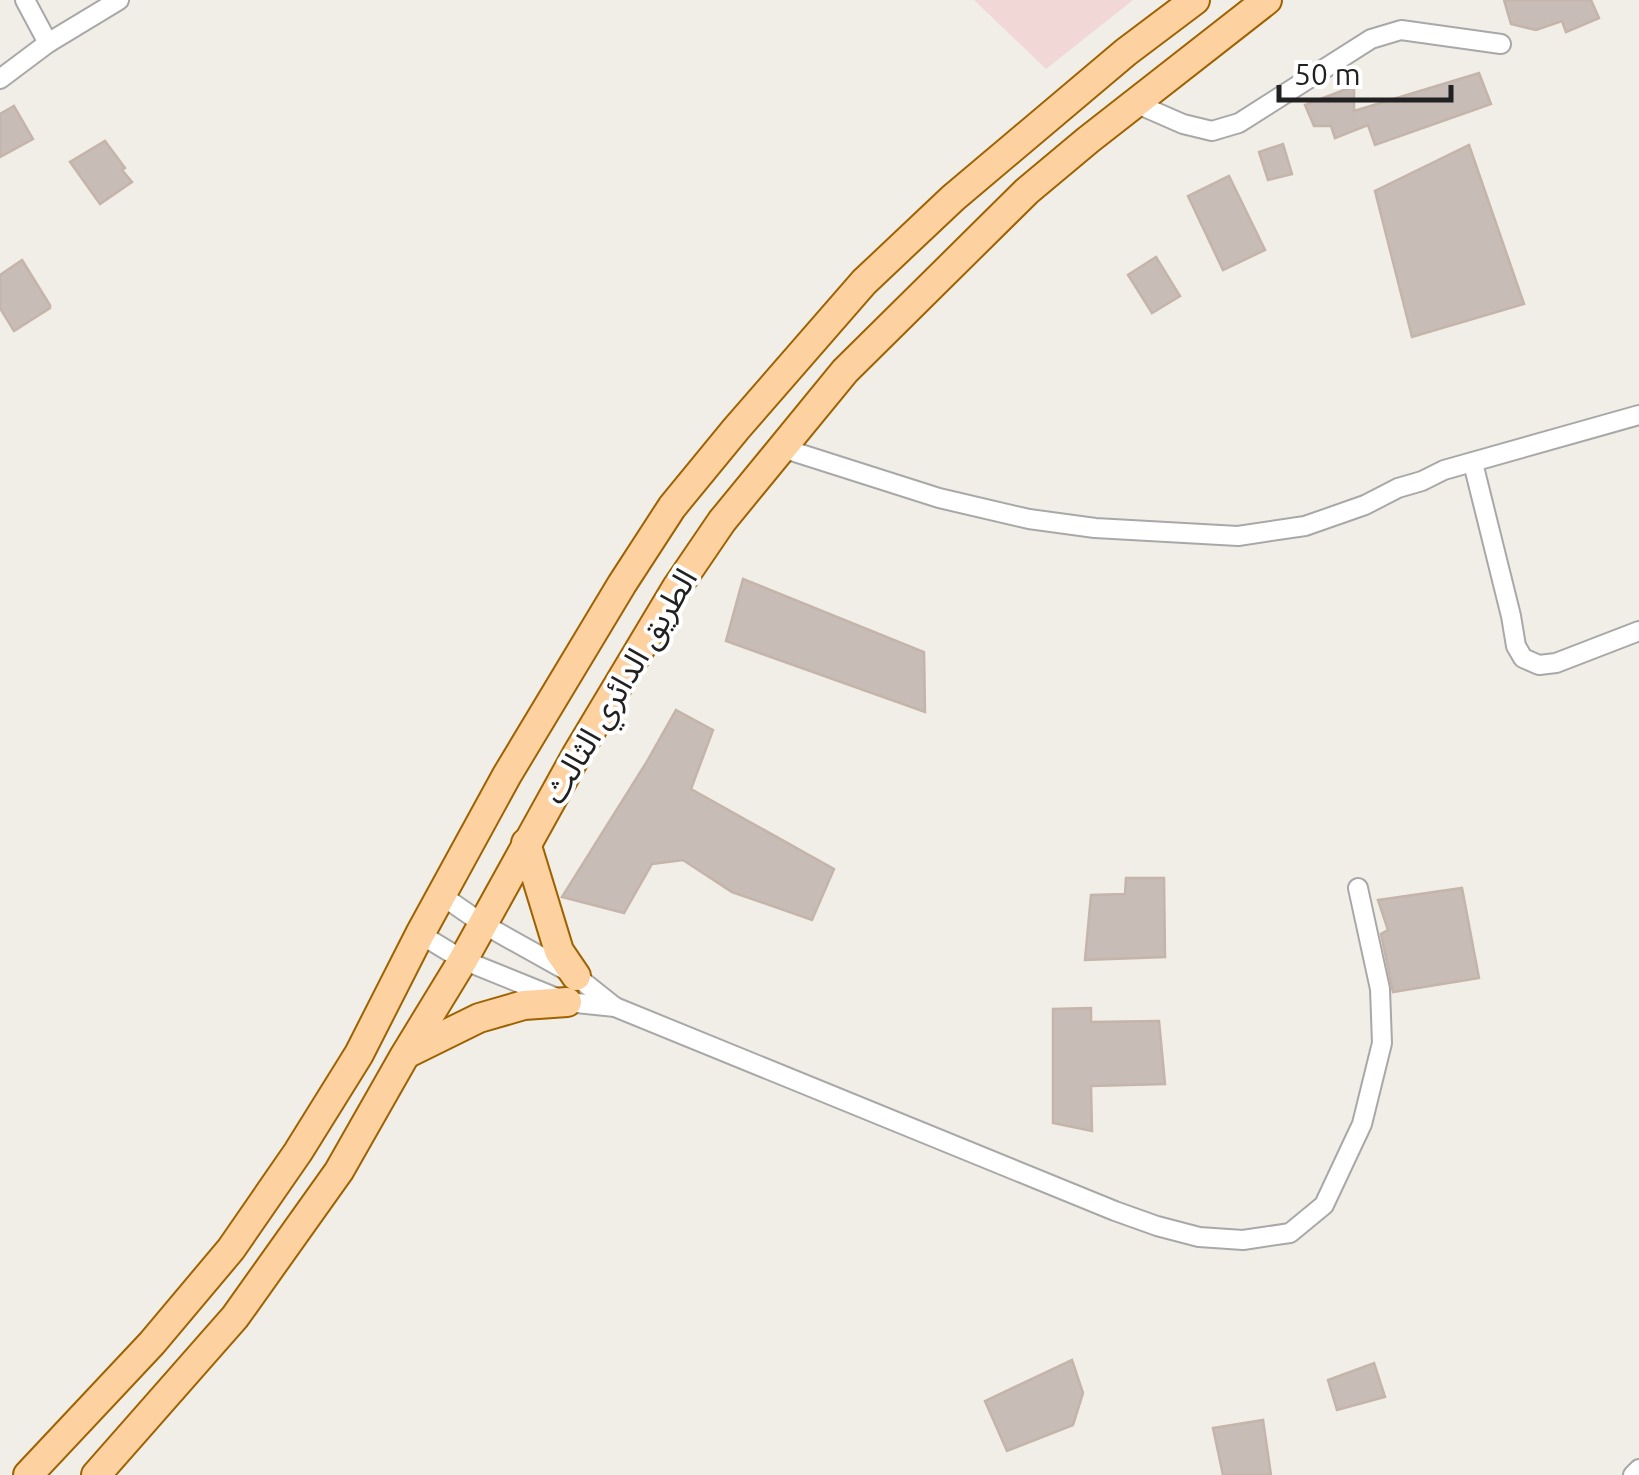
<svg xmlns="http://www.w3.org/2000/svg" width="1639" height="1475" viewBox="0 0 1639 1475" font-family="Ubuntu,'Noto Sans Arabic',sans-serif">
<rect width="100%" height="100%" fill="#f1eee7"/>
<!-- commercial -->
<polygon fill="#f2d7d7" points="974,0 1133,0 1046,69"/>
<!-- building -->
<g fill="#c7bdb6" stroke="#c4b4a9" stroke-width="2.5">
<polygon points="1504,0 1591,0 1599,18 1566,32 1562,21 1536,30 1511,24"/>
<polygon points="1479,73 1491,104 1375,145 1368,125 1335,138 1331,126 1314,126 1305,105 1354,86 1354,111"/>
<polygon points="14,106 33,139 0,157 0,114"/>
<polygon points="105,141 125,168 122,170 132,182 100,204 70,162"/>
<polygon points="1283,144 1292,174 1268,180 1259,152"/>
<polygon points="1469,145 1524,304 1412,337 1375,191"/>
<polygon points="1229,176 1265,250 1223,270 1188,196"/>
<polygon points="1156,257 1180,296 1152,313 1128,275"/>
<polygon points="22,260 50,305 50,308 14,331 0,308 0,275"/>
<polygon points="743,579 924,652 925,712 726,641"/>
<polygon points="676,710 713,730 691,789 834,869 812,920 732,892 683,860 652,864 624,913 562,897 646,763"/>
<polygon points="1126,878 1164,878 1165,957 1085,960 1091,895 1125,894"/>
<polygon points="1462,888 1479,978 1393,992 1381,934 1388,930 1378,900"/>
<polygon points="1091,1008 1091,1022 1159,1021 1165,1084 1091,1086 1092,1131 1053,1123 1053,1009"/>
<polygon points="1072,1360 1083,1393 1073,1425 1007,1451 985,1401"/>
<polygon points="1374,1363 1385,1397 1337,1410 1328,1380"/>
<polygon points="1263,1420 1271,1475 1223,1475 1213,1428"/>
</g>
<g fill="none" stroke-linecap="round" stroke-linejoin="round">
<defs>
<g id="minor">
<polyline points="25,0 48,43"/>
<polyline points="0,79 48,43 119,0"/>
<polyline points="1135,103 1183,124 1212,131 1239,123 1371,39 1401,30 1501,44"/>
<polyline points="782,448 939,498 1029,519 1095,528 1238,536 1305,526 1365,505 1398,488 1422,481 1444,470 1639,415"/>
<polyline points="1473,463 1511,616 1516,646 1523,658 1539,665 1556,663 1639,631"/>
<polyline points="441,895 483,924 576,976 615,1007"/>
<polyline points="420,934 463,960 567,1002 615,1007 1115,1211 1157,1226 1199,1237 1243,1240 1290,1233 1324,1205 1362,1124 1382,1043 1380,989 1358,888"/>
<polyline points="1633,1475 1639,1469"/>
</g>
<g id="primary">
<polyline points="526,843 559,951 576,976"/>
<polyline points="406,1054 479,1018 524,1005 567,1002"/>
<polyline points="28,1475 152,1343 231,1249 298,1152 359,1054 420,934 507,775 622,584 672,507 736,429 864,282 953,198 1126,52 1195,0"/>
<polyline points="96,1475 235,1317 339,1171 405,1055 463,960 577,754 677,587 722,521 845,371 1027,191 1088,140 1267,0"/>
</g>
</defs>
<!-- minor casing -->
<use href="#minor" stroke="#a8a8a8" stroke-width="22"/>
<!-- primary casing -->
<use href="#primary" stroke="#9e6200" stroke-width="32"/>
<!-- minor -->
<use href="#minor" stroke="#fff" stroke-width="18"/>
<!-- primary -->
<use href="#primary" stroke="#fed1a0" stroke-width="28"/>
</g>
<g text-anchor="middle" stroke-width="8" stroke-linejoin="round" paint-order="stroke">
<!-- street labels -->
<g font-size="32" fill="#212121" stroke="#fff">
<text transform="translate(620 686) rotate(-59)" y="11">الطريق الدائري الثالث</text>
</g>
</g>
<!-- scale -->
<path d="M1279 85v15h172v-15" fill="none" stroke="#212121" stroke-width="5"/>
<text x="1294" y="85" font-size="30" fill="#212121" stroke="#ffffff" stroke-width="8" paint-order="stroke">50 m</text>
</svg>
